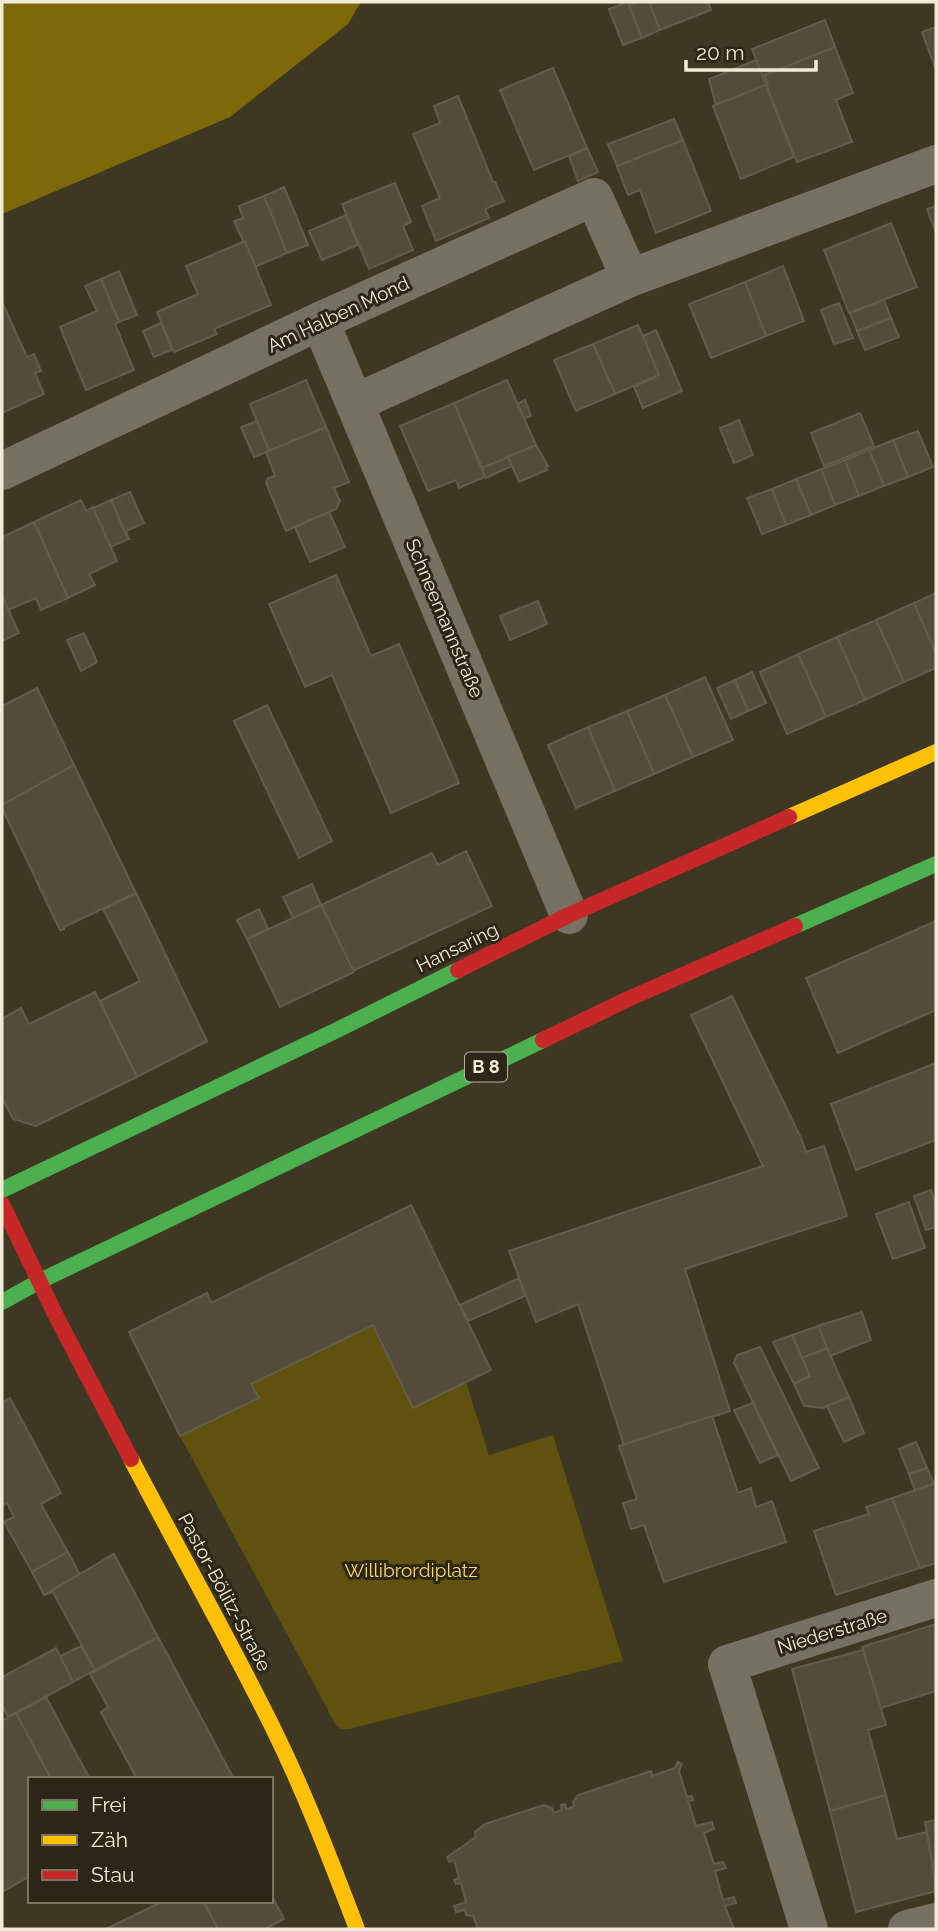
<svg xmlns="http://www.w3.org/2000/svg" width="938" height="1931" viewBox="0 0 938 1931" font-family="Raleway,sans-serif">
<rect width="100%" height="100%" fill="#3e3822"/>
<!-- green -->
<polygon fill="#61510e" points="373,1325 413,1408 466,1382 489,1455 553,1435 623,1661 349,1729 342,1729 336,1725 180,1436 258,1398 251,1384"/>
<!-- forest -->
<polygon fill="#7e6909" points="2,2 361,2 348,24 230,117 2,214"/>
<!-- building -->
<g fill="#544c3b" stroke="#645c4b" stroke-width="2">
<polygon points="627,2 629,2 629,5 642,38 623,45 609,9"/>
<polygon points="637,2 649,2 660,30 642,38 629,5"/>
<polygon points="649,2 708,2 711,10 660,30"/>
<polygon points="825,20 835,47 765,75 768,84 766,85 752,49"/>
<polygon points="936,27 936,70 922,32"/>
<polygon points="835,47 853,93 836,100 852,142 797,162 766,85 768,84 765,75"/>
<polygon points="756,60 766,85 716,105 709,79"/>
<polygon points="553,68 587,148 534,170 500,90"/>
<polygon points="766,85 794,157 741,179 713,106"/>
<polygon points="458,96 493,182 495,182 504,201 485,209 489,218 436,241 422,206 440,198 413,134 440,123 434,106"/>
<polygon points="674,119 683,140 617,166 608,144"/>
<polygon points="683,140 711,211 656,233 640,190 628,195 617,166"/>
<polygon points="587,148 598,172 578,181 569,156"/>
<polygon points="395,183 411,222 403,226 413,250 369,269 342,204"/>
<polygon points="284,187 308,245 287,253 264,196"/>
<polygon points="264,196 287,253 255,267 234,221 243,218 239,206"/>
<polygon points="936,206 936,233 927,209"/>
<polygon points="346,215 358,245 322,260 309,231"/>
<polygon points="891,223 917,287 849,313 824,250"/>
<polygon points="245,241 271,305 214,329 217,334 174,352 157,312 198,294 186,266"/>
<polygon points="783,266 804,321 766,336 745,282"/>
<polygon points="119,271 137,315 119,322 101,279"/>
<polygon points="101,279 119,322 115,324 134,370 86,390 60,327 97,311 85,286"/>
<polygon points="745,282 766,336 711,358 689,304"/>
<polygon points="884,300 891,318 857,331 850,313"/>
<polygon points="2,302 27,357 34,354 41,371 35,373 44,394 2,413"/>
<polygon points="839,303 853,338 834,344 821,310"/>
<polygon points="891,318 899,337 865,350 857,331"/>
<polygon points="161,323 172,350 154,357 143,331"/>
<polygon points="638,325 659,375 615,394 593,344"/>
<polygon points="656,330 682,391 643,408 634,387 659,375 643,336"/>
<polygon points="593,344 615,394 576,411 554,360"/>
<polygon points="306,380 326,427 269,451 250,404"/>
<polygon points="507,380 536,445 482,468 454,403"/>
<polygon points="525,400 531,416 524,418 518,404"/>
<polygon points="454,403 485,477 459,488 456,480 428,491 400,426"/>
<polygon points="860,413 874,446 824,466 811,433"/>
<polygon points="739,420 753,455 734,463 720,428"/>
<polygon points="257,421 269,451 254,457 241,427"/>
<polygon points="326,427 349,482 334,488 340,501 336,509 286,531 266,483 268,478 275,476 266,452"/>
<polygon points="918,431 933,467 908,477 893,440"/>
<polygon points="893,440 908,477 884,486 869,450"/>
<polygon points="536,445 548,466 546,467 547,470 519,482 508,457"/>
<polygon points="869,450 884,486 859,496 845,460"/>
<polygon points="508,457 512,466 486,478 482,468"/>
<polygon points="845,460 859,496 835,505 821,469"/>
<polygon points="821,469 835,505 811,515 796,479"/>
<polygon points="796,479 811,515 786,525 772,489"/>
<polygon points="772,489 786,525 762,534 747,498"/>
<polygon points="130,492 144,523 126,531 129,539 128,539 111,500"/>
<polygon points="81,500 86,511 93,507 117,561 89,574 95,585 68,598 34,522"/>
<polygon points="111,500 128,539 111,547 93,508"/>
<polygon points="329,512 345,547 310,562 295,527"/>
<polygon points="34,522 68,598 41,610 36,598 8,610 2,596 2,537"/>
<polygon points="336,575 371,656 399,644 459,783 391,813 332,675 305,687 269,604"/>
<polygon points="936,593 936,654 914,603"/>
<polygon points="2,596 19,633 2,641"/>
<polygon points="538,601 547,624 510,640 500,616"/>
<polygon points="914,603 936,654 936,668 904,682 876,620"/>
<polygon points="876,620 904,682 865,700 837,637"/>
<polygon points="84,633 97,662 81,671 67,640"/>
<polygon points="837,637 865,700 826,717 798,654"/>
<polygon points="798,654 826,717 787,734 760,672"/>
<polygon points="752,672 766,703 748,711 735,680"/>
<polygon points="705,677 733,740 693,757 665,695"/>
<polygon points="735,680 748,711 731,719 717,688"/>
<polygon points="37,688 74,765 2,805 2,706"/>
<polygon points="665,695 693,757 654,774 627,711"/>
<polygon points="267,705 332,841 299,858 234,721"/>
<polygon points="627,711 654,774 615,791 588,727"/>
<polygon points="588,727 615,791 576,808 548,745"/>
<polygon points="74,765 136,893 64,927 64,929 60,930 2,808 2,805"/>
<polygon points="466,851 492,906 353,971 321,905 432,853 438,865"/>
<polygon points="312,884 321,905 293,918 283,897"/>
<polygon points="136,893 207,1041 137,1077 100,1001 140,981 103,909"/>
<polygon points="321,905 354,972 280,1007 247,939"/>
<polygon points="259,909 268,929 247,939 237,920"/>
<polygon points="936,921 936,1010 838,1053 806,978"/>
<polygon points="95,992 137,1077 36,1126 13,1119 2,1098 2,1019 21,1008 29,1024"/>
<polygon points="732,996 801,1138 806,1152 824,1146 847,1216 685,1269 730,1411 624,1445 578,1304 536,1322 509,1251 763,1166 691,1015"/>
<polygon points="936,1063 936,1140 856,1170 831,1104"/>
<polygon points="931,1190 936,1204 936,1227 926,1230 914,1196"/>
<polygon points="909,1202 925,1248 893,1259 876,1214"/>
<polygon points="411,1205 491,1370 413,1408 373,1325 251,1384 259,1398 180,1436 129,1332 207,1293 211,1303"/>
<polygon points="519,1278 525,1296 468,1321 460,1305"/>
<polygon points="862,1312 871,1340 830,1356 818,1326"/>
<polygon points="818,1326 827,1348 802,1358 792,1335"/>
<polygon points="792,1335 810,1376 794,1384 773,1342"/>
<polygon points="760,1347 819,1468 791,1481 734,1363 737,1355"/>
<polygon points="827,1348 849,1397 823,1408 804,1406 794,1384 810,1376 802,1358"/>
<polygon points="849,1397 864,1433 844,1442 827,1406"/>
<polygon points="10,1398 61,1493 41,1504 68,1552 32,1572 4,1522 14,1517 7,1503 2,1506 2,1403"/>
<polygon points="753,1403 778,1455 760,1463 734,1410"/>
<polygon points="712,1416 738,1493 751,1488 756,1507 772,1501 786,1542 664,1582 644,1525 631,1529 623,1503 637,1499 619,1446"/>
<polygon points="916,1442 927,1468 909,1474 899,1449"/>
<polygon points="927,1468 934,1484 915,1491 909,1474"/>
<polygon points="936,1483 936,1563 920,1568 892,1498"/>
<polygon points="892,1498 920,1568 836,1595 814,1531 869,1514 866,1507"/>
<polygon points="68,1552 80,1575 44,1595 32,1572"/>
<polygon points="114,1554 158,1637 95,1670 53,1592 44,1595"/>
<polygon points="936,1624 936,1691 881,1708 862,1647"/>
<polygon points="158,1637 234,1779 137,1779 101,1712 108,1707 90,1674"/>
<polygon points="81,1646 95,1670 73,1682 60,1656"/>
<polygon points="56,1648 73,1682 8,1717 2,1705 2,1677"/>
<polygon points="863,1650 886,1725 868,1730 886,1795 830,1811 792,1669"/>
<polygon points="46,1697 90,1779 51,1779 16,1713"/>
<polygon points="16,1713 51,1779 30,1779 30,1876 2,1892 2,1721"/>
<polygon points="678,1762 682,1764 679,1771 687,1797 692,1796 693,1800 688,1801 696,1826 712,1822 714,1829 704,1833 714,1864 723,1862 726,1868 715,1871 723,1900 734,1897 736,1903 725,1906 734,1929 478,1929 473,1916 466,1915 465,1910 456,1912 454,1906 466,1902 461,1883 456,1884 454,1880 459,1878 454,1860 449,1862 447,1857 476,1837 475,1832 485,1824 544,1805 552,1808 554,1813 562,1810 561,1805 565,1804 566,1809 570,1808 574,1806 573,1802 578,1795 651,1771 652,1776 675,1768"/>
<polygon points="886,1795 897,1839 927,1832 936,1891 856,1912 830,1811"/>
<polygon points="936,1820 936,1884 925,1822"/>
<polygon points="271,1894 284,1919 265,1929 218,1929 203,1901 271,1901"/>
<polygon points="163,1901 203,1901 218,1929 106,1929"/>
</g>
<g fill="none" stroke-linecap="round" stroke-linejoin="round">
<!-- street -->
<g stroke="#767262" stroke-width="38">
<polyline points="320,321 569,915"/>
<polyline points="355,403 630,278 936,164"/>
<polyline points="2,471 320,321 594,197 630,278"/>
<polyline points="809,1929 727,1664 936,1598"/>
<polyline points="907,1929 936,1922"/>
</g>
<!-- fast -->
<g stroke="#4caf50" stroke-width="16">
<polyline points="795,926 936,864"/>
<polyline points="2,1190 333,1032 458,970"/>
<polyline points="2,1302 40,1281 543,1040"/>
</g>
<!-- slow -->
<g stroke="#ffc107" stroke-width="16">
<polyline points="789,817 936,752"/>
<path d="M131,1459C178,1549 228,1637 273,1728C305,1793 331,1861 357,1929"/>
</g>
<!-- jam -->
<g stroke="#c62828" stroke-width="16">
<polyline points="458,970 569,915 789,817"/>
<polyline points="543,1040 628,999 795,926"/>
<polyline points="2,1204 57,1318 131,1459"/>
</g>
</g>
<g text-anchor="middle" stroke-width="6" stroke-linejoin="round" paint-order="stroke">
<!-- shield labels -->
<rect fill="#2b2615" stroke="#b5b09b" stroke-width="2" x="465" y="1052.5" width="42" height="29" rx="5"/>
<g font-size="18" font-weight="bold" fill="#f0ebd4">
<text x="486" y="1073">B 8</text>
</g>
<!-- street labels -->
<g font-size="19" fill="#f0ebd4" stroke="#2b2615">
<text transform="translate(338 314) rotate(-25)" y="7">Am Halben Mond</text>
<text transform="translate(445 618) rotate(67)" y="7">Schneemannstraße</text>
<text transform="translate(457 947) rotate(-26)" y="7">Hansaring</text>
<text transform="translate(225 1592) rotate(62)" y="7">Pastor-Bölitz-Straße</text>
<text transform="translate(832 1631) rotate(-17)" y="7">Niederstraße</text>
</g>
<!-- park labels -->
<g font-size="19" fill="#fada62" stroke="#2b2615">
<text x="411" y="1577">Willibrordiplatz</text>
</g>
</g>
<!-- border -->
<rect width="938" height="1931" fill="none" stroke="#f0ebd4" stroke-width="7"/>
<!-- legend -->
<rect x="28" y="1777" width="245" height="126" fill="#2b2615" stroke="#7a7561" stroke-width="2"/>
<rect x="42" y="1800" width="35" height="10" fill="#4caf50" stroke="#7a7561" stroke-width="2"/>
<text x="91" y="1812" font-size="21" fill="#f0ebd4">Frei</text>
<rect x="42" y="1835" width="35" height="10" fill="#ffc107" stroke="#7a7561" stroke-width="2"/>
<text x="91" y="1847" font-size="21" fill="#f0ebd4">Zäh</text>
<rect x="42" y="1870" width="35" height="10" fill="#c62828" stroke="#7a7561" stroke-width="2"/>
<text x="91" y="1882" font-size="21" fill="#f0ebd4">Stau</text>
<!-- scale -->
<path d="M686 60v10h130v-10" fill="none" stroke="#f0ebd4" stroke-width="3.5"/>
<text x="696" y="60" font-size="21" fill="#f0ebd4" stroke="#2b2615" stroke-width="5" paint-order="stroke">20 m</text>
</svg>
